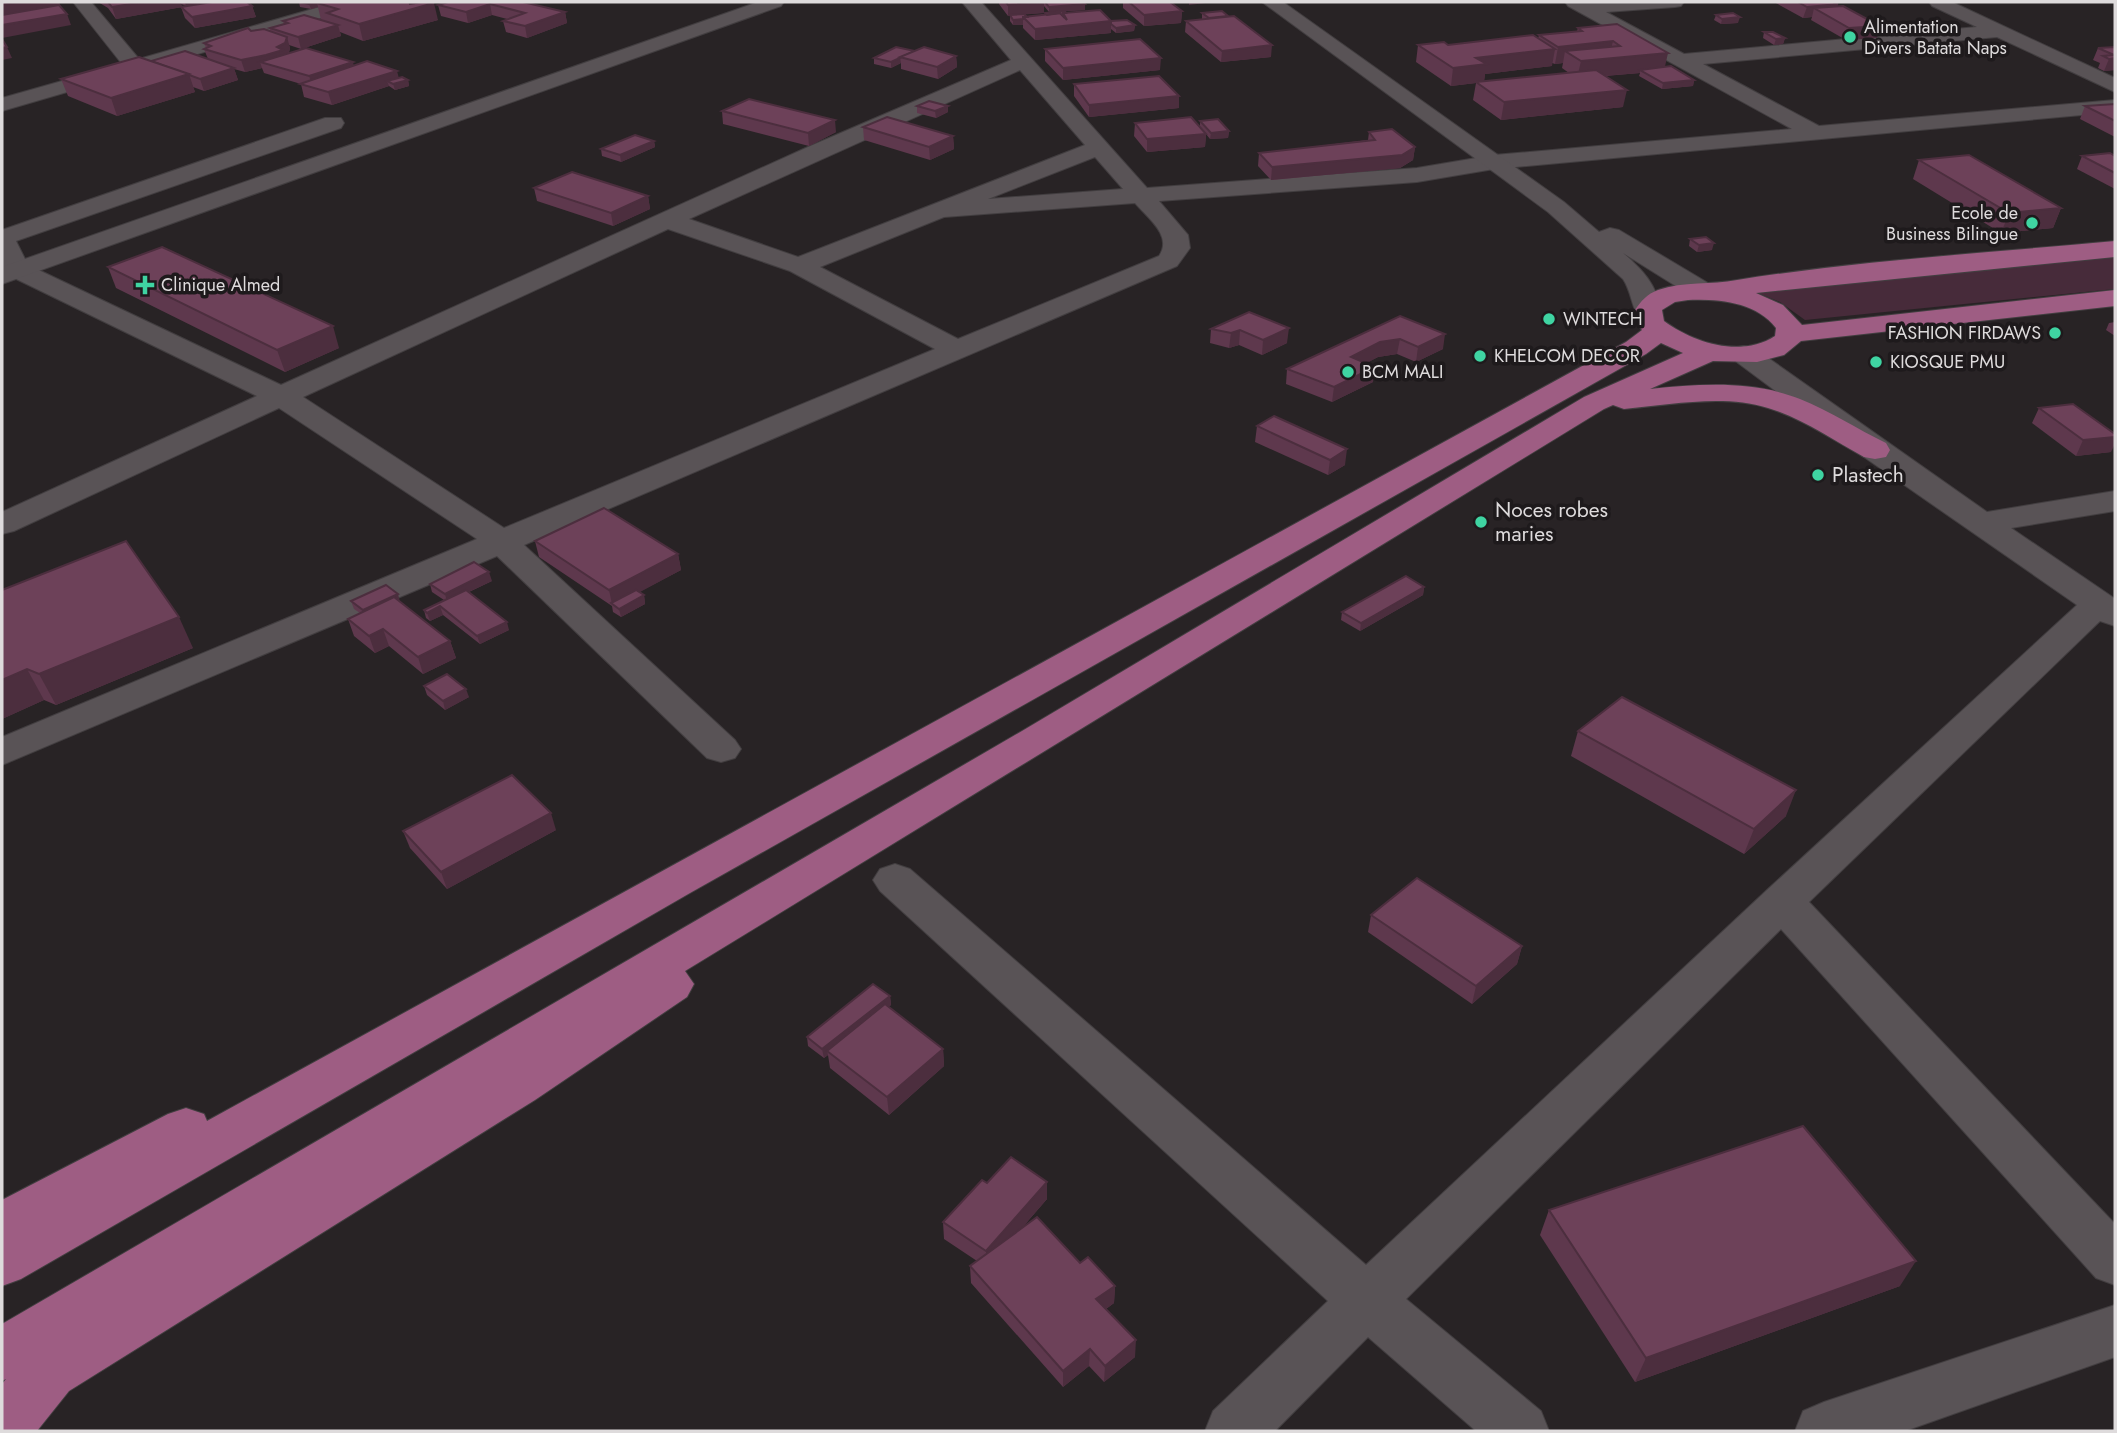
<svg xmlns="http://www.w3.org/2000/svg" width="2117" height="1433" viewBox="0 0 2117 1433" font-family="Jost,sans-serif">
<rect width="100%" height="100%" fill="#282325"/>
<!-- green -->
<polygon fill="#472b3a" points="2115,254 2115,289 1805,320 1780,302 1753,291"/>
<g fill="none" stroke-linecap="round" stroke-linejoin="round">
<defs>
<g id="minor">
<polygon points="73,2 91,2 139,59 337,2 365,2 362,6 2,111 2,98 122,64"/>
<path d="M962,2H981L1147,188L1417,168L1494,155L1792,129L1568,6L1565,2H1684L1681,6L1675,7L1606,12L1684,54L1977,27L1932,6L1929,2H1952L2115,78V92L1997,37L1703,64L1819,126L2115,100V112L1494,169L1417,182L1159,201L1188,235L1190,248L1177,266L524,545L735,740L741,749L735,758L721,762L707,758L497,556L2,765V737L477,539L279,408L14,531L2,534V512L257,396L8,275L2,265V230L325,118H341L344,123L341,128L16,241L28,265L281,385L808,147L1011,60ZM1020,70L1085,145L798,257L689,219ZM1095,157L1123,189L988,199ZM1135,203C1148,218 1173,236 1159,256L958,339L820,267L944,217ZM668,229L790,271L935,349L504,528L303,397Z"/>
<polygon points="1744,346 1754,348 1987,512 2115,491 2115,511 2011,528 2111,596 2115,599 2115,626 2100,621 1809,902 2115,1224 2115,1285 2096,1278 1781,929 1406,1299 1541,1411 1549,1431 1476,1431 1368,1337 1275,1431 1205,1431 1213,1411 1328,1301 880,891 873,880 880,869 895,864 910,869 1366,1265 1767,890 2077,605 1864,457 1734,360 1730,354 1734,348"/>
<polygon points="2115,1305 2115,1357 1905,1431 1795,1431 1803,1411 1824,1402"/>
</g>
<polygon id="tertiary" points="758,2 784,2 781,6 2,284 2,267"/>
<path id="secondary" d="M1262,2H1283L1564,202L1599,232L1610,228L1619,230L1713,286L1717,292L1713,298L1704,300L1695,298L1623,253C1643,270 1656,284 1661,310L1658,316L1648,318L1638,316C1631,304 1631,291 1623,279L1548,212Z"/>
<path id="primary" d="M2115,241V257L1756,293L1783,305L1802,325L2115,290V306L1801,341L1784,355L1757,362L1713,361L1650,389C1700,384 1752,380 1800,399C1830,411 1857,429 1886,443L1890,450L1886,457L1875,459L1864,457C1833,440 1802,418 1768,408C1723,394 1670,405 1624,409L1613,405L1604,409L685,971L694,984L687,997L535,1100L69,1391L37,1431H2V1384L6,1379L2,1381V1324L1022,731L1584,397L1683,353L1661,343L1646,354L690,893L21,1279L2,1286V1200L168,1114L186,1108L204,1114L207,1121L1626,342L1642,330L1637,324L1635,310C1641,301 1647,294 1658,290C1684,281 1711,285 1737,280C1862,260 1989,253 2115,241ZM1688,300C1719,299 1756,302 1776,328L1775,336C1741,358 1694,343 1664,321L1662,310L1675,302Z"/>
</defs>
<!-- minor casing -->
<use href="#minor" stroke="#423e40" stroke-width="2"/>
<!-- tertiary casing -->
<use href="#tertiary" stroke="#423e40" stroke-width="2"/>
<!-- secondary casing -->
<use href="#secondary" stroke="#423e40" stroke-width="2"/>
<!-- primary casing -->
<use href="#primary" stroke="#423e40" stroke-width="2"/>
<!-- minor -->
<use href="#minor" fill="#595356" fill-rule="evenodd"/>
<!-- tertiary -->
<use href="#tertiary" fill="#595356" fill-rule="evenodd"/>
<!-- secondary -->
<use href="#secondary" fill="#595356" fill-rule="evenodd"/>
<!-- primary -->
<use href="#primary" fill="#9e5d83" fill-rule="evenodd"/>
</g>
<!-- wall -->
<g fill="#5e384d" fill-rule="evenodd">
<polygon points="98,2 210,2 186,6 181,4 182,7 116,19 108,8"/>
<polygon points="299,2 422,2 438,20 363,41 340,32 341,36 301,49 289,45 290,48 289,53 354,66 408,80 409,86 395,90 389,86 332,105 304,97 301,84 264,73 262,68 245,72 234,69 238,80 204,91 193,87 195,92 117,116 68,96 61,79 151,61 208,59 204,49 206,48 204,43 251,31 270,31 270,28 284,24 283,21 329,22 321,20 318,7 311,9 300,7"/>
<polygon points="523,2 565,12 567,23 527,38 506,32 503,21 507,19 492,15 468,23 441,16 438,5"/>
<polygon points="999,2 1083,2 1085,4 1085,10 1049,12 1044,6 1044,13 1025,14 1027,17 1045,15 1045,13 1066,13 1135,25 1134,31 1116,33 1111,29 1111,33 1035,40 1023,28 1023,25 1013,25 1010,21 1010,16 1008,16 999,4"/>
<polygon points="1123,2 1170,2 1182,11 1181,23 1144,26 1123,8"/>
<polygon points="1774,2 1833,2 1838,4 1837,6 1877,38 1846,40 1811,20 1812,17 1803,18"/>
<polygon points="252,6 256,17 195,28 185,18 181,7"/>
<polygon points="1202,13 1271,57 1221,62 1185,32 1186,21 1202,19"/>
<polygon points="1716,15 1738,23 1721,24 1714,20"/>
<path d="M1617,24L1665,67L1694,80L1693,86L1662,89L1639,76L1640,73L1605,76L1623,107L1501,120L1473,100L1476,83L1451,86L1416,62L1418,45H1448L1538,39L1539,35L1577,31L1578,28ZM1552,63L1555,64L1563,63L1562,68L1569,73L1484,81L1485,74L1552,66Z"/>
<polygon points="1764,32 1785,38 1783,44 1774,45 1763,38"/>
<polygon points="2115,47 2115,70 2104,71 2098,68 2100,63 2093,60 2098,48"/>
<polygon points="1045,49 1160,70 1063,80 1045,61"/>
<polygon points="915,51 956,56 957,67 938,79 901,69 901,63 891,68 874,64 874,58"/>
<polygon points="1074,84 1179,108 1089,117 1074,96"/>
<polygon points="2115,104 2115,137 2080,119 2085,106"/>
<polygon points="917,106 948,112 936,118 917,113"/>
<polygon points="722,111 836,132 809,146 723,124"/>
<polygon points="1200,121 1229,131 1228,138 1210,139 1206,134 1205,147 1147,152 1134,136 1135,123 1200,127"/>
<polygon points="863,127 953,136 954,149 930,160 864,140"/>
<polygon points="1369,132 1415,147 1413,160 1400,168 1271,180 1258,166 1259,153 1368,140"/>
<polygon points="654,141 655,147 621,162 602,156 601,149"/>
<polygon points="2082,156 2115,156 2115,189 2077,169"/>
<polygon points="1919,160 2061,208 2053,228 2001,233 1913,179"/>
<polygon points="534,188 648,196 650,209 613,226 537,201"/>
<polygon points="1690,239 1712,250 1697,252 1689,246"/>
<polygon points="108,267 339,348 285,372 116,288"/>
<polygon points="1249,312 1287,343 1262,355 1239,345 1229,348 1210,343 1211,329"/>
<polygon points="1400,316 1443,349 1416,362 1397,354 1378,357 1366,363 1373,382 1332,402 1286,384 1287,369"/>
<polygon points="2115,322 2115,336 2106,330 2109,323"/>
<polygon points="2039,408 2111,452 2076,456 2032,423"/>
<polygon points="1257,426 1345,465 1328,475 1255,442"/>
<polygon points="535,541 678,554 681,570 639,592 644,595 645,604 621,617 613,612 612,606 539,557"/>
<polygon points="492,581 469,592 509,630 480,644 443,615 430,621 426,618 424,610 444,600 432,592 430,584"/>
<polygon points="1424,587 1423,595 1360,631 1341,620 1342,612"/>
<polygon points="2,590 193,648 56,705 44,700 2,719"/>
<polygon points="351,601 400,602 450,641 456,658 423,674 389,646 375,653 354,636 348,619 360,613 354,609"/>
<polygon points="424,686 469,697 445,710 427,695"/>
<polygon points="1578,731 1786,816 1744,854 1571,756"/>
<polygon points="556,830 447,889 410,848 403,831"/>
<polygon points="1371,915 1522,946 1517,964 1472,1004 1368,932"/>
<polygon points="890,996 891,1005 888,1007 943,1049 944,1066 889,1115 830,1068 828,1055 824,1058 808,1046 807,1037"/>
<polygon points="987,1183 1047,1199 1021,1229 1080,1263 1115,1286 1114,1303 1106,1309 1135,1357 1104,1382 1089,1366 1063,1387 971,1283 970,1266 977,1261 944,1239 943,1222"/>
<polygon points="1549,1210 1900,1286 1635,1382 1540,1235"/>
</g>
<!-- shaded-wall -->
<g fill="#4c2e3e">
<polygon points="19,2 59,2 61,7 2,17 2,5"/>
<polygon points="144,2 181,2 182,7 116,19 112,7"/>
<polygon points="185,2 210,2 186,6"/>
<polygon points="316,2 330,2 317,3 318,7 311,9 309,4"/>
<polygon points="415,2 434,3 438,20 363,41 359,24"/>
<polygon points="1044,2 1044,13 1008,16 1008,5"/>
<polygon points="1189,2 1214,2 1189,5"/>
<polygon points="490,4 492,15 468,23 466,12"/>
<polygon points="1085,4 1085,10 1049,12 1049,7"/>
<polygon points="1838,4 1835,16 1814,8 1812,17 1803,18 1807,7"/>
<polygon points="252,6 256,17 195,28 192,17"/>
<polygon points="1182,11 1181,23 1144,26 1144,15"/>
<polygon points="565,12 567,23 527,38 525,26"/>
<polygon points="67,14 71,25 2,38 2,25"/>
<polygon points="1740,17 1738,23 1721,24 1722,19"/>
<polygon points="1023,19 1023,25 1013,25 1013,20"/>
<polygon points="1111,21 1111,33 1035,40 1035,29"/>
<polygon points="338,25 341,36 301,49 298,37"/>
<polygon points="1135,25 1134,31 1116,33 1116,28"/>
<polygon points="1880,26 1877,38 1846,40 1849,28"/>
<polygon points="287,37 290,48 288,55 260,62 262,68 245,72 241,60"/>
<polygon points="1785,38 1783,44 1774,45 1776,39"/>
<polygon points="1613,41 1609,58 1668,53 1664,71 1640,70 1640,73 1577,78 1581,61 1565,51 1563,63 1555,64 1558,47"/>
<polygon points="1272,45 1271,57 1221,62 1222,51"/>
<polygon points="7,47 12,58 2,60 2,48"/>
<polygon points="1555,49 1552,66 1485,74 1484,82 1451,86 1453,68 1476,58"/>
<polygon points="956,56 957,67 938,79 937,67"/>
<polygon points="900,57 901,63 891,68 891,62"/>
<polygon points="1161,58 1160,70 1063,80 1063,68"/>
<polygon points="2115,58 2115,70 2104,71 2109,59"/>
<polygon points="353,62 356,74 313,88 309,76"/>
<polygon points="234,68 238,80 204,91 200,79"/>
<polygon points="397,71 400,82 408,80 409,86 395,90 393,84 387,81 389,86 332,105 328,92"/>
<polygon points="189,74 195,92 117,116 111,98"/>
<polygon points="1694,80 1693,86 1662,89 1663,83"/>
<polygon points="1627,90 1623,107 1501,120 1504,102"/>
<polygon points="1179,96 1179,108 1089,117 1089,105"/>
<polygon points="948,106 948,112 936,118 935,111"/>
<polygon points="835,120 836,132 809,146 808,133"/>
<polygon points="1229,131 1228,138 1210,139 1211,133"/>
<polygon points="1206,134 1205,147 1147,152 1147,139"/>
<polygon points="953,136 954,149 930,160 929,147"/>
<polygon points="654,141 655,147 621,162 620,155"/>
<polygon points="1415,147 1413,160 1400,168 1271,180 1272,167"/>
<polygon points="648,196 650,209 613,226 611,213"/>
<polygon points="2061,208 2053,228 2001,233 2009,213"/>
<polygon points="1714,243 1712,250 1697,252 1699,245"/>
<polygon points="333,326 339,348 285,372 277,350"/>
<polygon points="1289,328 1287,343 1262,355 1263,340"/>
<polygon points="1240,330 1239,345 1229,348 1231,333"/>
<polygon points="1445,334 1443,349 1416,362 1418,347"/>
<polygon points="1400,339 1397,354 1378,357 1350,372 1351,357 1380,342"/>
<polygon points="1375,367 1373,382 1332,402 1334,387"/>
<polygon points="2115,437 2115,444 2111,452 2076,456 2083,440"/>
<polygon points="1347,449 1345,465 1328,475 1330,460"/>
<polygon points="678,554 681,570 614,606 612,604 609,590"/>
<polygon points="489,572 492,581 447,602 445,594"/>
<polygon points="1424,587 1423,595 1360,631 1361,623"/>
<polygon points="398,594 400,602 366,618 363,610"/>
<polygon points="644,595 645,604 621,617 619,609"/>
<polygon points="440,606 443,615 430,621 427,613"/>
<polygon points="179,617 193,648 56,705 39,674"/>
<polygon points="507,622 509,630 480,644 477,636"/>
<polygon points="383,629 389,646 375,653 369,636"/>
<polygon points="450,641 456,658 423,674 418,657"/>
<polygon points="27,669 44,700 2,719 2,680"/>
<polygon points="466,689 469,697 445,710 443,701"/>
<polygon points="1796,790 1786,816 1744,854 1754,829"/>
<polygon points="551,813 556,830 447,889 441,872"/>
<polygon points="1522,946 1517,964 1472,1004 1476,986"/>
<polygon points="890,996 891,1005 830,1053 827,1051 828,1055 824,1058 822,1049"/>
<polygon points="943,1049 944,1066 889,1115 887,1097"/>
<polygon points="1047,1182 1047,1199 987,1268 986,1251"/>
<polygon points="1916,1261 1900,1286 1635,1382 1646,1358"/>
<polygon points="1115,1286 1114,1303 1096,1316 1096,1299"/>
<polygon points="1136,1340 1135,1357 1104,1382 1105,1366"/>
<polygon points="1090,1349 1089,1366 1063,1387 1063,1371"/>
</g>
<!-- building -->
<g fill="#6d4159" stroke="#4c2e3e" stroke-width="2">
<polygon points="2,2 19,2 2,5"/>
<polygon points="108,2 144,2 112,7"/>
<polygon points="212,2 247,2 252,6 192,17 181,7"/>
<polygon points="300,2 316,2 309,4"/>
<polygon points="323,2 415,2 409,4 422,2 434,3 359,24 327,13 338,9 317,3"/>
<polygon points="448,2 523,2 565,12 525,26 503,21 525,13 490,4 466,12 438,5"/>
<polygon points="1006,2 1043,2 1008,5"/>
<polygon points="1045,2 1083,2 1085,4 1049,7"/>
<polygon points="1129,2 1170,2 1182,11 1144,15"/>
<polygon points="1798,2 1833,2 1838,4 1807,7"/>
<polygon points="59,5 67,14 2,25 2,15"/>
<polygon points="1843,6 1880,26 1849,28 1814,8"/>
<polygon points="1100,10 1111,21 1035,29 1023,17 1060,13 1067,20 1063,13"/>
<polygon points="1065,11 1066,13 1063,13 1063,16 1060,13 1047,15 1045,13"/>
<polygon points="1222,11 1228,16 1209,18 1202,13"/>
<polygon points="1733,13 1740,17 1722,19 1716,15"/>
<polygon points="1024,14 1027,17 1023,17 1023,19 1013,20 1010,15"/>
<polygon points="304,15 338,25 298,37 270,28 288,23 283,21"/>
<polygon points="1234,16 1272,45 1222,51 1186,21"/>
<polygon points="1127,20 1135,25 1116,28 1111,24 1111,21"/>
<polygon points="1617,24 1668,53 1581,61 1565,51 1620,46 1613,41 1558,47 1539,35 1582,31 1578,28"/>
<polygon points="248,28 251,31 264,29 287,37 285,43 277,47 283,50 266,55 241,60 204,49 211,46 204,43"/>
<polygon points="1764,32 1773,32 1785,38 1776,39"/>
<polygon points="1533,35 1555,49 1476,58 1487,64 1453,68 1418,45 1444,42 1448,45"/>
<polygon points="2,39 7,47 2,48"/>
<polygon points="1140,39 1161,58 1063,68 1045,49"/>
<polygon points="896,47 915,51 891,62 874,58"/>
<polygon points="924,47 956,56 937,67 900,57"/>
<polygon points="2115,47 2115,58 2109,59 2103,56 2114,55 2098,48"/>
<polygon points="306,48 353,62 309,76 260,62"/>
<polygon points="185,51 234,68 200,79 151,61"/>
<polygon points="139,57 189,74 111,98 61,79"/>
<polygon points="367,61 397,71 328,92 300,84"/>
<polygon points="1671,66 1694,80 1663,83 1640,70"/>
<polygon points="1596,70 1627,90 1504,102 1476,82"/>
<polygon points="1159,76 1179,96 1089,105 1074,84"/>
<polygon points="402,77 408,80 393,84 387,81"/>
<polygon points="749,99 835,120 808,133 722,111"/>
<polygon points="929,101 948,106 935,111 917,106"/>
<polygon points="2115,104 2115,121 2085,106"/>
<polygon points="887,117 953,136 929,147 863,127"/>
<polygon points="1191,117 1206,134 1147,139 1135,123"/>
<polygon points="1218,119 1229,131 1211,133 1200,121"/>
<polygon points="1392,129 1415,147 1402,155 1272,167 1259,153 1375,140 1369,132"/>
<polygon points="635,135 654,141 620,155 601,149"/>
<polygon points="2110,153 2115,156 2115,173 2082,156"/>
<polygon points="1969,155 2061,208 2009,213 1919,160"/>
<polygon points="572,172 648,196 611,213 534,188"/>
<polygon points="1706,237 1714,243 1699,245 1690,239"/>
<polygon points="162,247 333,326 277,350 108,267"/>
<polygon points="1249,312 1289,328 1263,340 1240,330 1231,333 1211,329"/>
<polygon points="1400,316 1445,334 1418,347 1400,339 1380,342 1351,357 1375,367 1334,387 1287,369"/>
<polygon points="2073,404 2115,434 2115,437 2083,440 2039,408"/>
<polygon points="1274,416 1347,449 1330,460 1257,426"/>
<polygon points="604,508 678,554 609,590 535,541"/>
<polygon points="126,541 179,617 39,674 27,669 2,680 2,590"/>
<polygon points="474,562 489,572 445,594 430,584"/>
<polygon points="1406,576 1424,587 1361,623 1342,612"/>
<polygon points="386,585 398,594 363,610 351,601"/>
<polygon points="466,590 507,622 477,636 440,606 427,613 424,610"/>
<polygon points="636,590 644,595 619,609 611,603"/>
<polygon points="394,597 450,641 418,657 383,629 369,636 348,619"/>
<polygon points="447,674 466,689 443,701 424,686"/>
<polygon points="1622,697 1796,790 1754,829 1578,731"/>
<polygon points="512,775 551,813 441,872 403,831"/>
<polygon points="1417,878 1522,946 1476,986 1371,915"/>
<polygon points="873,984 890,996 822,1049 807,1037"/>
<polygon points="885,1004 943,1049 887,1097 827,1051"/>
<polygon points="1803,1126 1916,1261 1646,1358 1549,1210"/>
<polygon points="1011,1157 1047,1182 986,1251 943,1222 982,1180 987,1183"/>
<polygon points="1037,1217 1080,1263 1088,1257 1115,1286 1096,1299 1136,1340 1105,1366 1090,1349 1063,1371 970,1266"/>
</g>
<!-- markers -->
<g fill="#3fd4a2" stroke="#1e1a1c" stroke-width="2.5">
<circle cx="1850" cy="37" r="7"/>
<circle cx="2032" cy="223" r="7"/>
<path d="M141.5 274.5h7v7h7v7h-7v7h-7v-7h-7v-7h7z"/>
<circle cx="1549" cy="319" r="7"/>
<circle cx="2055" cy="333" r="7"/>
<circle cx="1480" cy="356" r="7"/>
<circle cx="1876" cy="362" r="7"/>
<circle cx="1348" cy="372" r="7"/>
<circle cx="1818" cy="475" r="7"/>
<circle cx="1481" cy="522" r="7"/>
</g>
<g text-anchor="middle" stroke-width="7" stroke-linejoin="round" paint-order="stroke">
<!-- far-poi labels -->
<g font-size="18" fill="#dedbdc" stroke="#1e1a1c" text-anchor="start">
<text x="1864" y="33">Alimentation<tspan x="1864" dy="21">Divers Batata Naps</tspan></text>
<text x="2018" y="219" text-anchor="end">Ecole de<tspan x="2018" dy="21">Business Bilingue</tspan></text>
<text x="161" y="291">Clinique Almed</text>
<text x="1563" y="325">WINTECH</text>
<text x="2041" y="339" text-anchor="end">FASHION FIRDAWS</text>
<text x="1494" y="362">KHELCOM DECOR</text>
<text x="1890" y="368">KIOSQUE PMU</text>
<text x="1362" y="378">BCM MALI</text>
</g>
<!-- poi labels -->
<g font-size="21" fill="#dedbdc" stroke="#1e1a1c" text-anchor="start">
<text x="1832" y="482">Plastech</text>
<text x="1495" y="517">Noces robes<tspan x="1495" dy="24">maries</tspan></text>
</g>
</g>
<!-- border -->
<rect width="2117" height="1433" fill="none" stroke="#dedbdc" stroke-width="7"/>
</svg>
